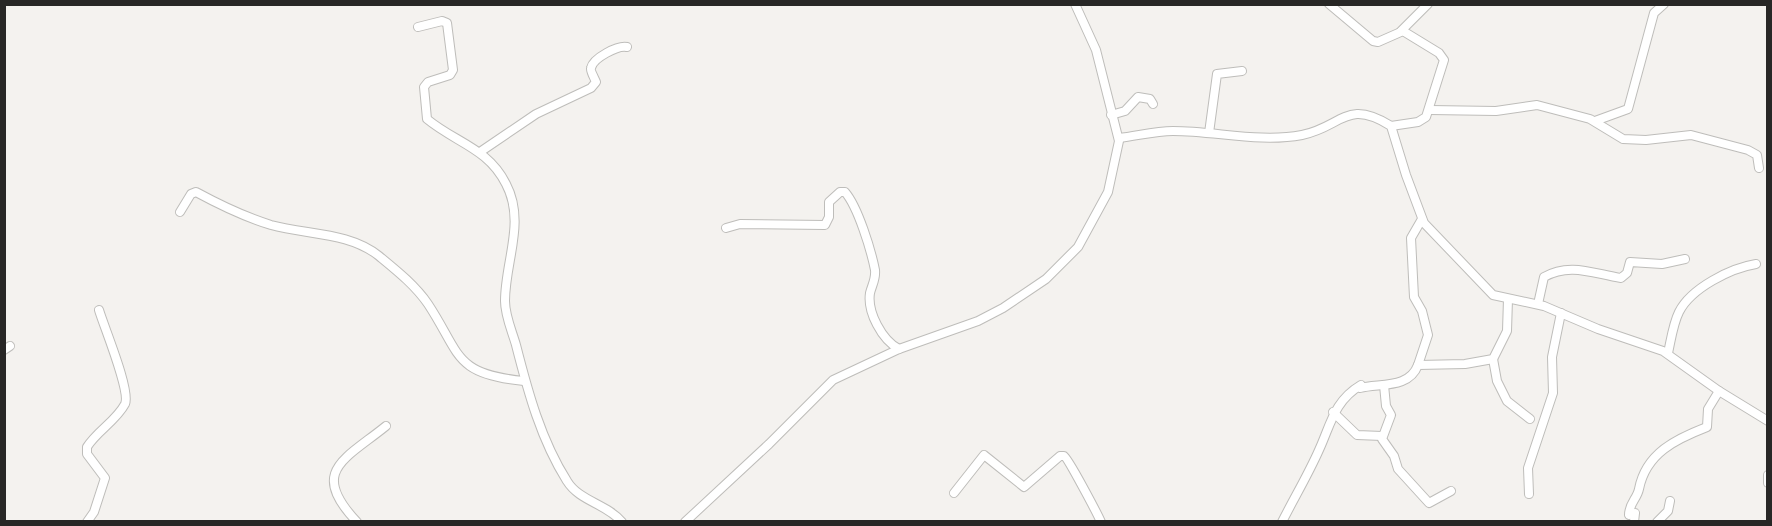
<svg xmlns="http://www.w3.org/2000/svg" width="1772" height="526" viewBox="0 0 1772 526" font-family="Roboto,sans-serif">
<rect width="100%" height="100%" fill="#f4f2ef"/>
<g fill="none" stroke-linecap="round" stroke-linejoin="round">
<defs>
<g id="minor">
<polyline points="1329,4 1373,41 1378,42 1403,31 1439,53 1444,60 1426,117 1418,122 1391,126"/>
<path d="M418,27L442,21L447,23L453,70L450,75L428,82L424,87L427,119C456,143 488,148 506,184C526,222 505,261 505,301C505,316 512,331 516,345C528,392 541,440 567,481C579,501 607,504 622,522"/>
<polyline points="1401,31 1428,4"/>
<polyline points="1430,110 1496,111 1537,105 1590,119 1623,139 1646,140 1691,135 1748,150 1757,155 1759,168"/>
<polyline points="1111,115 1125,111 1138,97 1150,99 1153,104"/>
<polyline points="1595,121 1628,109 1654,13 1664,4"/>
<polyline points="1209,133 1217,74 1242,71"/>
<path d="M1119,138C1137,136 1155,131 1173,131C1216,131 1259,143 1302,135C1342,127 1346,98 1391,126L1406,175L1424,223L1493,295L1544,306L1598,329L1663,351L1719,391L1768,421"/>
<path d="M480,152L536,114L591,88L596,82C595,79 590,71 591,68C593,58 618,45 627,47"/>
<path d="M180,212L191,194L196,192C220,205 245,217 271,225C308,235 349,232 379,256C396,270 415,285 428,304C461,354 453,374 524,381"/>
<path d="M726,228L740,224L825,225L829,217V202L840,192H845C858,207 871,250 875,270C876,279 872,285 870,293C867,312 882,340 899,349"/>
<path d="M1538,304L1544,277C1570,262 1594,274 1621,278L1627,273L1630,262L1662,264L1685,259"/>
<polyline points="4,350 10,346"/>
<path d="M1668,353C1671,340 1673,324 1679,312C1691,288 1731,268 1756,264"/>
<polyline points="1493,359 1497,381 1507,401 1530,419"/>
<polyline points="1418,365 1428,335 1422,311 1414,297 1411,238 1422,219"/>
<polyline points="1384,385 1386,406 1391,415 1382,439 1394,456 1398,469 1429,503 1451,491"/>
<polyline points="1333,412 1357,435 1382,436"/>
<polyline points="1768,475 1768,483"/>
<path d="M954,493L984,455L1024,487L1060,456H1064C1068,458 1097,513 1101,522"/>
<polyline points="1529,494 1528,468 1553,393 1552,357 1561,313"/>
<path d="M87,522L94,512L105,478L87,454V447C97,431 116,421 125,404C131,391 104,327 99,310"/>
<path d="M357,522C309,471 344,460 386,426"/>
<polyline points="685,522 769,444 833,380 899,349 978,321 1003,308 1046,279 1078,247 1108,192 1119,141 1096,50 1075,4"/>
<path d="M1282,522C1294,498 1308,475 1319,450C1331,424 1334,401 1361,385L1360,388C1380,383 1409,389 1418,365L1465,364L1493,359L1507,331L1508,299"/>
<path d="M1634,522L1635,513L1629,515C1629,503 1637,499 1639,489C1646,453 1676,439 1707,427L1708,409L1719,391"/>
<polyline points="1657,522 1668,511 1670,501"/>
</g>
</defs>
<!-- minor casing -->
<use href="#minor" stroke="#bebdba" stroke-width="10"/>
<!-- minor -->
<use href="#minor" stroke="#fff" stroke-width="8"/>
</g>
<!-- border -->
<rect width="1772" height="526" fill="none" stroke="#282726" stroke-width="12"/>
</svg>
